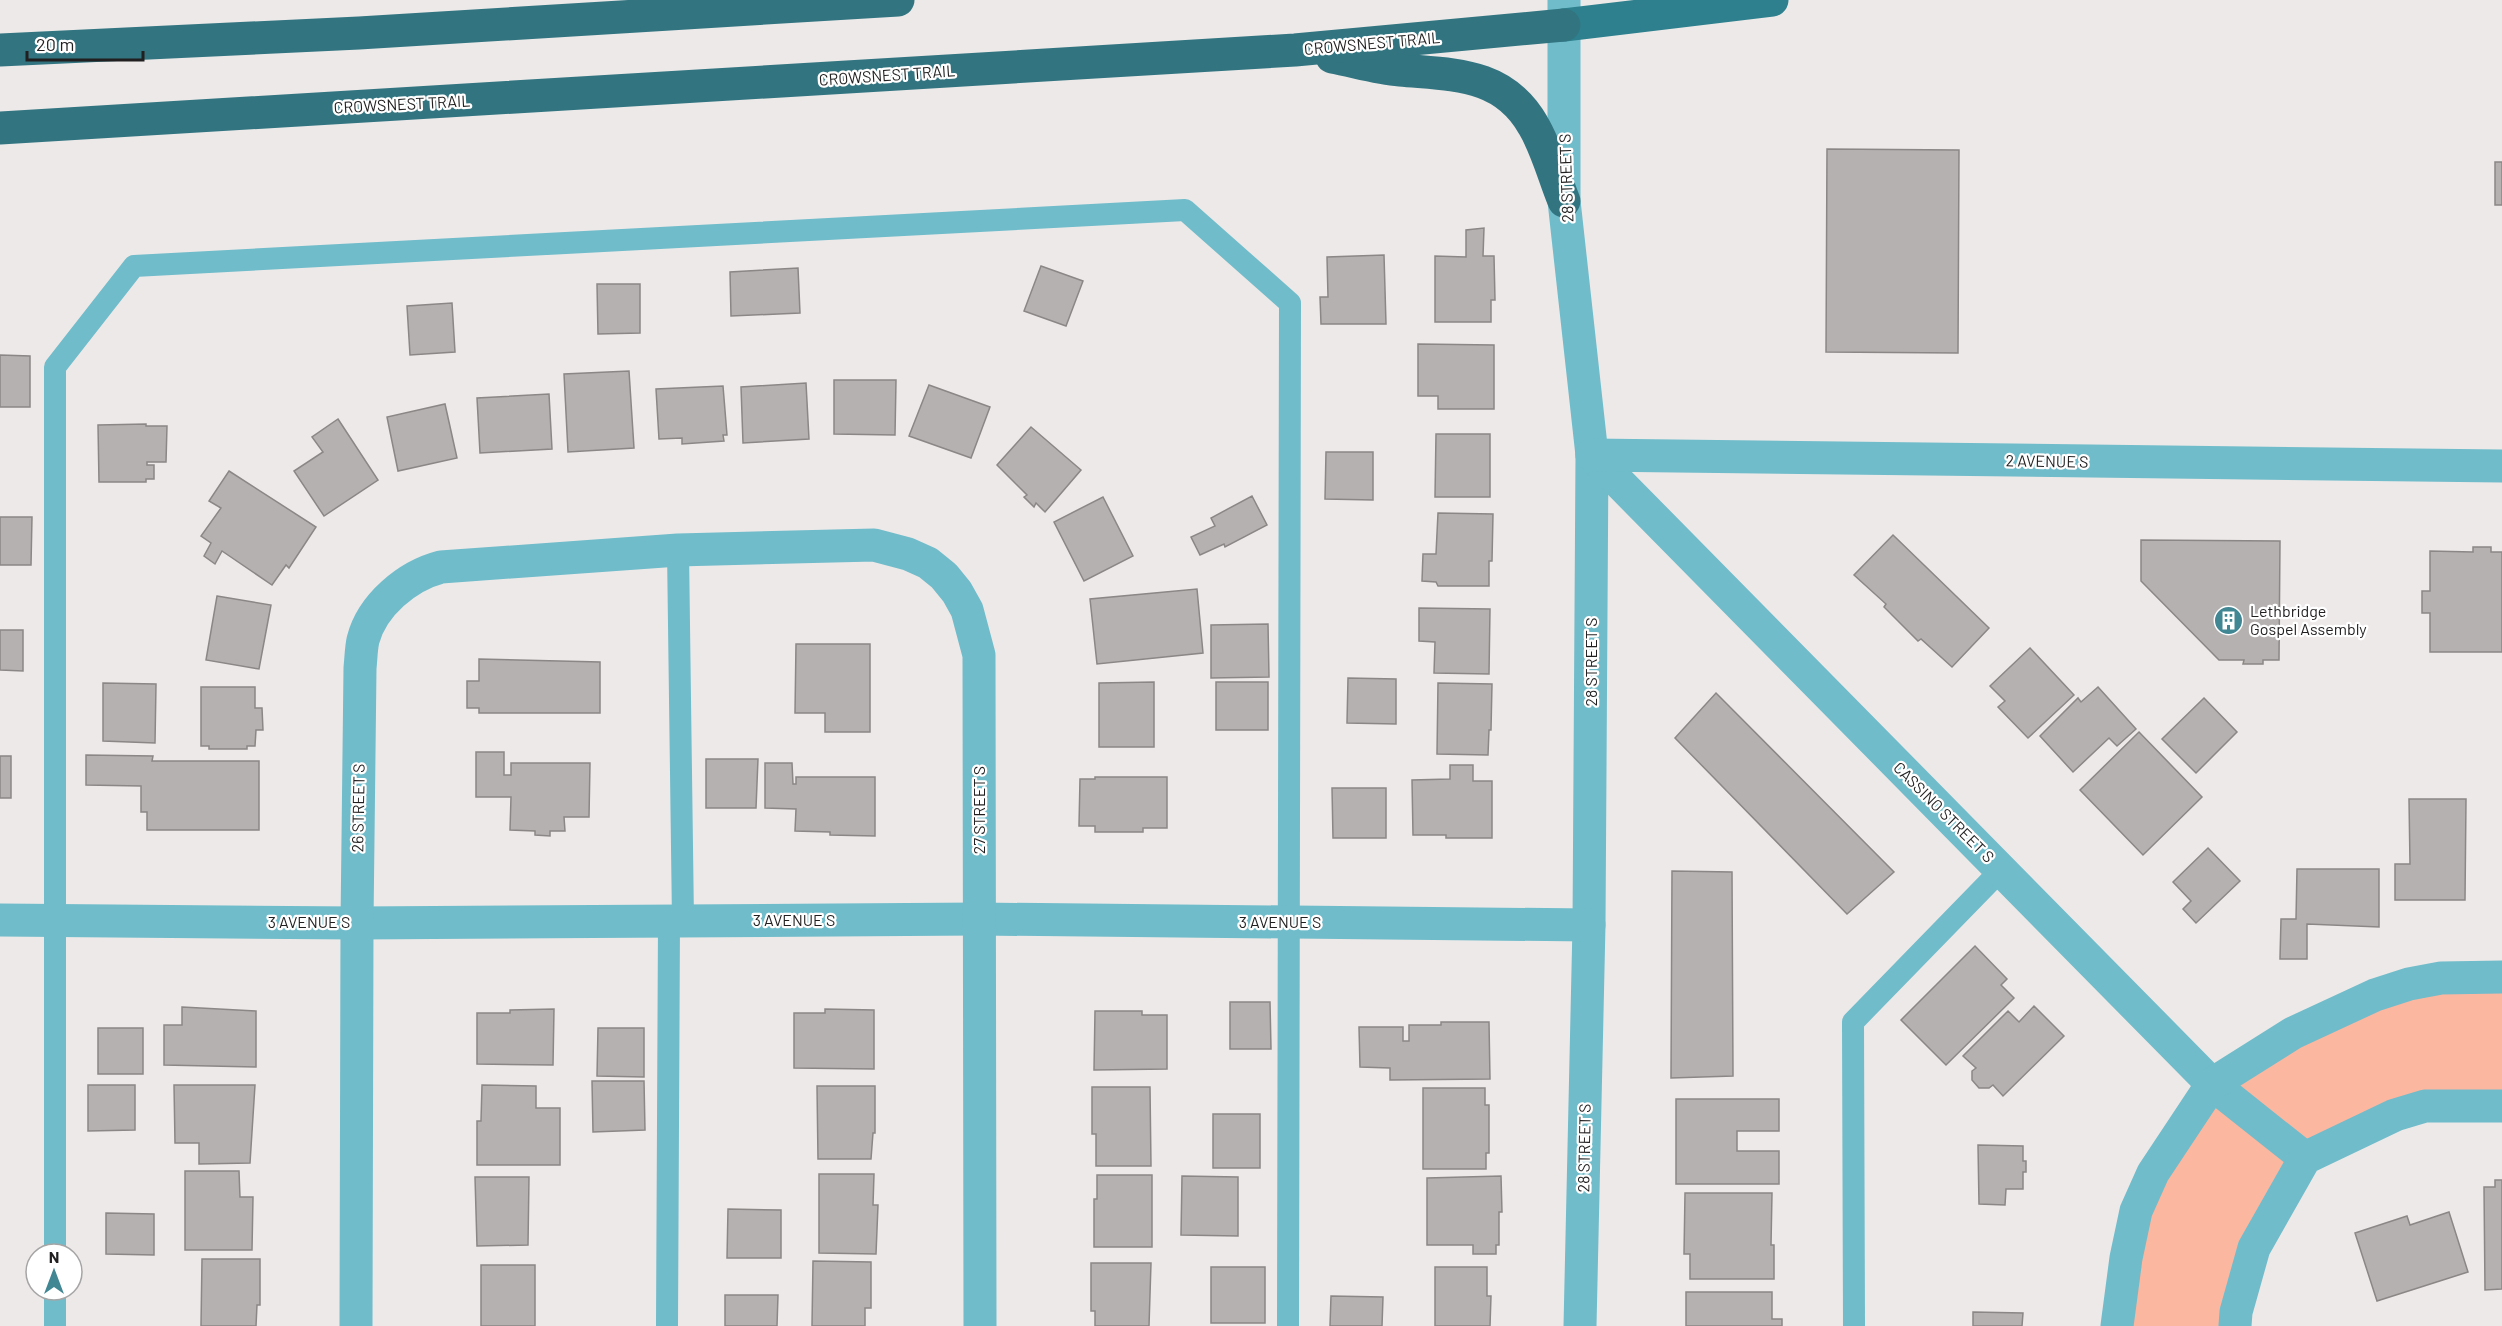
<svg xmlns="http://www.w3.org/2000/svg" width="2502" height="1326" viewBox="0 0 2502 1326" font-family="Barlow,sans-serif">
<rect width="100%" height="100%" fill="#ede9e8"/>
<!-- green -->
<polygon fill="#fcb7a0" points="2502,977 2502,1106 2424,1106 2305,1158 2235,1326 2117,1326 2126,1258 2212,1084 2375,995"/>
<!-- building -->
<g fill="#b5b1b0" stroke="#8b8786" stroke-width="1.5">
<polygon points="1827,149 1959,150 1958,353 1826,352"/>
<rect x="2495" y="162" width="7" height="43"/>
<polygon points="1484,228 1483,256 1494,256 1495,300 1491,300 1491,322 1435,322 1435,256 1466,257 1466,230"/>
<polygon points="1384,255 1386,324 1321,324 1320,297 1328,297 1327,257"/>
<polygon points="1041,266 1083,281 1066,326 1024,311"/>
<polygon points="798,268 800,313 731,316 730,272"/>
<polygon points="597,284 640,284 640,333 598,334"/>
<polygon points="452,303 455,352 410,355 407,306"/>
<polygon points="1418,344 1494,345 1494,409 1438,409 1438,396 1418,396"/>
<polygon points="0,355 30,356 30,407 0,407"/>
<polygon points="629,371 634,448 568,452 564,374"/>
<polygon points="834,380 896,380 895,435 834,434"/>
<polygon points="806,383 809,439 743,443 741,387"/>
<polygon points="929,385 990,407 971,458 909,436"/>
<polygon points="723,386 727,435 723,435 724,441 682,444 682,438 659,439 656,389"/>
<polygon points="549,394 552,449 480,453 477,398"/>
<polygon points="445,404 457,458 398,471 387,417"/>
<polygon points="338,419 378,480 324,516 294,471 323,452 312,437"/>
<polygon points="146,424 146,426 167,426 166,462 147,462 147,465 154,465 154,479 146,479 146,482 99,482 98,425"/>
<polygon points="1031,427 1081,470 1045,512 1036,503 1034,507 1024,497 1027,495 997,465"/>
<polygon points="1436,434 1490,434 1490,497 1435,497"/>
<polygon points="1326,452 1373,452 1373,500 1325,499"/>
<polygon points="229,471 316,527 289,568 286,565 272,585 222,551 215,564 204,556 211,543 201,536 221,508 209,501"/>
<polygon points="1252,496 1267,525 1225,547 1224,544 1200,555 1191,537 1215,526 1211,518"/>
<polygon points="1103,497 1133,556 1084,581 1054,522"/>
<polygon points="1438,513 1493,514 1492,561 1489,561 1489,586 1438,586 1436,582 1422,581 1423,554 1436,554"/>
<polygon points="0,517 32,517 31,565 0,565"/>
<polygon points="1893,535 1989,628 1952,667 1921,639 1918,641 1884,607 1886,604 1854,575"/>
<polygon points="2141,540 2280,541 2279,660 2263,660 2263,664 2243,664 2244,660 2219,660 2141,581"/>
<polygon points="2473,547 2491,547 2491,552 2502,552 2502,652 2430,652 2430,613 2422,613 2422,591 2430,591 2430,551 2473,552"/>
<polygon points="1197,589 1203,653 1097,664 1090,599"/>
<polygon points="217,596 271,605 259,669 206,660"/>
<polygon points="1419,608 1490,609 1489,674 1434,673 1435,642 1419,641"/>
<polygon points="1268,624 1269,677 1211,678 1211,625"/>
<polygon points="0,630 23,630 23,671 0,670"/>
<polygon points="796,644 870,644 870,732 825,732 825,713 795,713"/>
<polygon points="2030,648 2074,695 2028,738 1998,707 2005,701 1990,686"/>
<polygon points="479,659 600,662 600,713 479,713 479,708 467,708 467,681 479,681"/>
<polygon points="1348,678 1396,679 1396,724 1347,723"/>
<polygon points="1154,682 1154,747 1099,747 1099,683"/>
<rect x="1216" y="682" width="52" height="48"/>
<polygon points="103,683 156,684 155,743 103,741"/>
<polygon points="1438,683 1492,684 1491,730 1489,730 1488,755 1437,754"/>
<polygon points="201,687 255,687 255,708 262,708 263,730 256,730 255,746 247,746 247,749 209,749 209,746 201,746"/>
<polygon points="2098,687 2136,729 2117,746 2109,738 2073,772 2040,736 2078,698 2081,702"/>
<polygon points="1716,693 1894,872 1847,914 1675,738"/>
<polygon points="2204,698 2237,732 2196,773 2162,739"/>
<polygon points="2139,732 2202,797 2143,855 2080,790"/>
<polygon points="476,752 504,752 504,775 511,775 511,763 590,763 589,817 564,817 565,831 550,831 550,836 535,835 535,831 510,830 511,797 476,797"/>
<polygon points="86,755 153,756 152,761 259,761 259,830 147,830 147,812 141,812 141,786 86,785"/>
<rect x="0" y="756" width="11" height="42"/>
<polygon points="706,759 758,759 756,808 706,808"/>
<polygon points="765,763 792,763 793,784 796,784 796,777 875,777 875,836 830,835 830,832 795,831 796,809 765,808"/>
<polygon points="1450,765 1473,765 1473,781 1492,781 1492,838 1446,838 1446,835 1413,835 1412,780 1450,779"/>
<polygon points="1095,777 1167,777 1167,828 1143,828 1143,832 1095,832 1095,826 1079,826 1080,779 1095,779"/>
<polygon points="1332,788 1386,788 1386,838 1333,838"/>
<polygon points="2409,799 2466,799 2465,900 2395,900 2395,864 2410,864"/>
<polygon points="2208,848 2240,881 2196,923 2183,909 2191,901 2173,882"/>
<polygon points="2297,869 2379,869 2379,927 2307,924 2307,959 2280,959 2281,919 2296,919"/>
<polygon points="1672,871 1732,872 1733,1076 1671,1078"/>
<polygon points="1975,946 2007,979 2001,985 2014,998 1946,1065 1901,1020"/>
<polygon points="1230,1002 1270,1002 1271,1049 1230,1049"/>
<polygon points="2034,1006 2064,1036 2003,1096 1993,1085 1989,1088 1979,1088 1972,1080 1972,1071 1976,1068 1963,1056 2008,1011 2019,1022"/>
<polygon points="182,1007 256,1011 256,1067 164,1065 164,1025 182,1025"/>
<polygon points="554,1009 553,1065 477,1064 477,1013 510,1013 510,1010"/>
<polygon points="825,1009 874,1010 874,1069 794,1068 794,1013 825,1013"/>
<polygon points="1095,1011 1142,1011 1142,1015 1167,1015 1167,1069 1094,1070"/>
<polygon points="1441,1022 1489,1022 1490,1079 1390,1080 1390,1068 1360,1067 1359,1027 1403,1027 1403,1041 1409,1041 1409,1025 1441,1025"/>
<rect x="98" y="1028" width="45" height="46"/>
<polygon points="598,1028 644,1028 644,1077 597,1076"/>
<polygon points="592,1081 644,1081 645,1130 593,1132"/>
<polygon points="88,1085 135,1085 135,1130 88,1131"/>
<polygon points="174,1085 255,1085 250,1163 199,1164 199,1143 175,1143"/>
<polygon points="482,1085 536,1086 536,1108 560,1108 560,1165 477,1165 477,1121 481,1121"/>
<polygon points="817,1086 875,1086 875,1133 873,1133 871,1159 818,1159"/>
<polygon points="1092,1087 1150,1087 1151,1166 1096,1166 1096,1134 1092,1134"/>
<polygon points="1423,1088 1485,1088 1485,1105 1489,1105 1489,1153 1486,1153 1486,1169 1423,1169"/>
<polygon points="1676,1099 1779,1099 1779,1131 1737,1131 1737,1151 1779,1151 1779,1184 1676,1184"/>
<rect x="1213" y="1114" width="47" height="54"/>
<polygon points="1978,1145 2023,1146 2023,1161 2026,1161 2026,1172 2023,1172 2023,1189 2006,1189 2005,1205 1979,1204"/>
<polygon points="185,1171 239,1171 240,1197 253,1197 252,1250 185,1250"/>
<polygon points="819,1174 874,1174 873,1205 878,1205 876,1254 819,1253"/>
<polygon points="1097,1175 1152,1175 1152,1247 1094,1247 1094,1199 1097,1199"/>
<polygon points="1182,1176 1238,1177 1238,1236 1181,1235"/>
<polygon points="1501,1176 1502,1212 1499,1212 1499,1245 1496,1245 1496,1254 1473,1254 1473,1245 1427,1245 1427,1178"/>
<polygon points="475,1177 529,1177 528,1245 477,1246"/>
<polygon points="2495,1180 2502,1180 2502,1289 2485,1290 2484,1187 2495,1187"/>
<polygon points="1685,1193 1772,1193 1771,1245 1774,1245 1774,1279 1690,1279 1690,1254 1684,1254"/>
<polygon points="728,1209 781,1210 781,1258 727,1258"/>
<polygon points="2449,1212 2468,1272 2377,1301 2355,1233 2407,1216 2410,1225"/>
<polygon points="106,1213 154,1214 154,1255 106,1254"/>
<polygon points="202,1259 260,1259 260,1305 257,1305 256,1326 201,1326"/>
<polygon points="813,1261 871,1262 871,1308 865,1308 865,1326 812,1326"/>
<polygon points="1091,1263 1151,1263 1149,1326 1095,1326 1095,1311 1091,1311"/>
<rect x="481" y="1265" width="54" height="61"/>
<rect x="1211" y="1267" width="54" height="56"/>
<polygon points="1435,1267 1487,1267 1487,1296 1491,1296 1490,1326 1435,1326"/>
<polygon points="1686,1292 1772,1292 1772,1319 1782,1319 1782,1326 1686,1326"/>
<polygon points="725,1295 778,1295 777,1326 725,1326"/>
<polygon points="1331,1296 1383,1297 1382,1326 1330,1326"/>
<polygon points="1973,1312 2023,1313 2022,1326 1973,1326"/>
</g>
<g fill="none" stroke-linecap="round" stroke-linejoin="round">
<!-- service -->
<g stroke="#70bcca" stroke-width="22">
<polyline points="678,550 683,921"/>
<polyline points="55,1254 55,367 134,266 1185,210 1290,303 1288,1326"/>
<polyline points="55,1326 55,1290"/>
<polyline points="667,1326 669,921"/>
<polyline points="1854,1326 1853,1022 2001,870"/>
</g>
<!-- minor -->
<g stroke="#70bcca" stroke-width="33">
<polyline points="1564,0 1564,201 1592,455 1589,925 1580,1326"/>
<polyline points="1592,455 2212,1084 2305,1158"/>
<polyline points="1592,455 2502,466"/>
<polyline points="0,920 357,923 979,919 1589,925"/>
<path d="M356,1326L357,923L360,668C361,659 361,649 363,640C372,605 407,576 441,567L678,550L874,545L908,554L928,563L944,576L957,592L967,610L979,655L980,1326"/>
<polyline points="2117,1326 2126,1258 2136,1211 2153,1173 2212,1084 2293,1033 2375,995 2409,984 2441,978 2502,977"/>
<polyline points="2235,1326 2236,1312 2254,1248 2305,1158 2395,1115 2425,1106 2502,1106"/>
</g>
<!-- trunk -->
<polyline stroke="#2e808e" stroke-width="33" points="1564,25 1772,0"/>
<!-- motorway -->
<g stroke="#327581" stroke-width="33">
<polyline points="0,50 359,33 898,0"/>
<path d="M1332,57C1354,61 1377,68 1400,70C1452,75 1503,72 1533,125C1547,148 1554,177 1564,201"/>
<polyline points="0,128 1295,50 1564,25"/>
</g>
</g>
<!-- icons -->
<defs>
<symbol id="building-disc" viewBox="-11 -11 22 22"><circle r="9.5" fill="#418693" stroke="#fff"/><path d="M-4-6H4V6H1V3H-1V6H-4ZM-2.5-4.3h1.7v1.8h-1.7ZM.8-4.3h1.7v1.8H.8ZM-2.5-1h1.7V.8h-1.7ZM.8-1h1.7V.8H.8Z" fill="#fff"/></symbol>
</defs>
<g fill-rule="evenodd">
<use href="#building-disc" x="2212" y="604" width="33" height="33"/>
</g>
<g text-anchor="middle" stroke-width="4.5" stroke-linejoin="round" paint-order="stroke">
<!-- street labels -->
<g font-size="16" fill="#211f1f" stroke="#fff">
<text transform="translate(1372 43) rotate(-5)" y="6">CROWSNEST TRAIL</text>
<text transform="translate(887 75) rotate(-4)" y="6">CROWSNEST TRAIL</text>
<text transform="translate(402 104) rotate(-3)" y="6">CROWSNEST TRAIL</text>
<text transform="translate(1566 178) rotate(-92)" y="6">28 STREET S</text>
<text transform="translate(2047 461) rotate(1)" y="6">2 AVENUE S</text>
<text transform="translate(1591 662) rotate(-90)" y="6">28 STREET S</text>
<text transform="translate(358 808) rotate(-89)" y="6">26 STREET S</text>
<text transform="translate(979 810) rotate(-90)" y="6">27 STREET S</text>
<text transform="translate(1944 812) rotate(45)" y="6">CASSINO STREET S</text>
<text x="794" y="926">3 AVENUE S</text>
<text x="309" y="928">3 AVENUE S</text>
<text x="1280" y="928">3 AVENUE S</text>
<text transform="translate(1584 1148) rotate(-89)" y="6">28 STREET S</text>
</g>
<!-- poi labels -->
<g font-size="16" fill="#211f1f" stroke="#fff" text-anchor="start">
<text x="2250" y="617">Lethbridge<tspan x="2250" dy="18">Gospel Assembly</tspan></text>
</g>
</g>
<!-- north arrow -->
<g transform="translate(54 1272)"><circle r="28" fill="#ffffff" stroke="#a6a5a5" stroke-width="1.5"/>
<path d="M0-4.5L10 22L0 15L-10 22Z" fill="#418693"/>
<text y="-9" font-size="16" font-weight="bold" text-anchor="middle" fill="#211f1f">N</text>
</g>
<!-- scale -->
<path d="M27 51v9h116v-9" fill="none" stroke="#211f1f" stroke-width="3"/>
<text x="36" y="51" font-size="18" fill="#211f1f" stroke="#ffffff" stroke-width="4.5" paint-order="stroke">20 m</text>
</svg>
